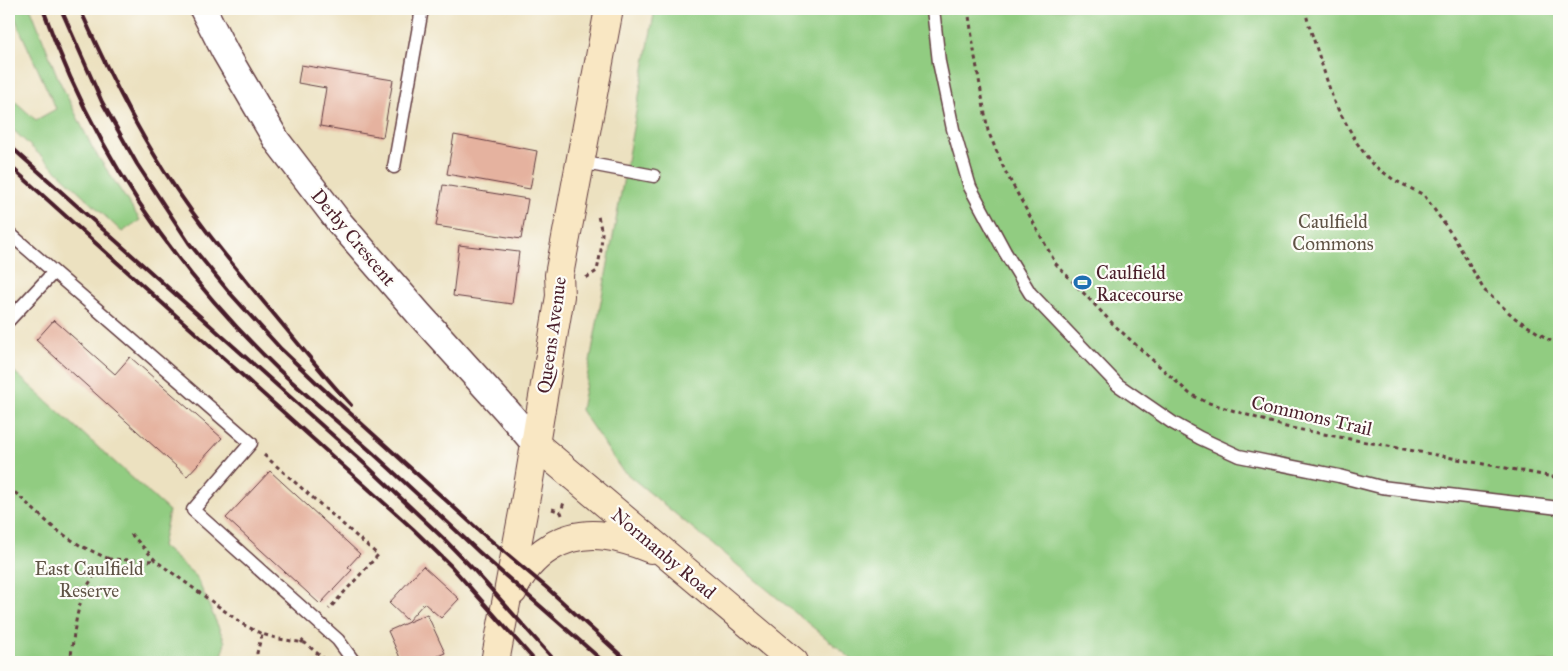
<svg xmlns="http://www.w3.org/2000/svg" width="1568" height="671" viewBox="0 0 1568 671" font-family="'IM FELL Great Primer',serif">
<rect width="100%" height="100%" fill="#fdfcf7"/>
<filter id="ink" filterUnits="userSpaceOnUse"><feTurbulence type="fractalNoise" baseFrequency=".02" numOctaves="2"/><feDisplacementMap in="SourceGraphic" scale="10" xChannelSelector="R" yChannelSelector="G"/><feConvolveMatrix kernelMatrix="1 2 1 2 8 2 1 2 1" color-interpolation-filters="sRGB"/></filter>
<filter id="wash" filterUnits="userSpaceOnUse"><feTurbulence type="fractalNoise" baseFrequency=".0096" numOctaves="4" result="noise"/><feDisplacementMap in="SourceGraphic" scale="20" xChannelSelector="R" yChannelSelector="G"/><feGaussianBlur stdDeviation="1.12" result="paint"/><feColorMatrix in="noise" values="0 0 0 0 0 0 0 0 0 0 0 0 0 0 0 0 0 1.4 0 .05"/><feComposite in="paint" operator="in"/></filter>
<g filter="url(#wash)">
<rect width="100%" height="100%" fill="#ece1c0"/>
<!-- green -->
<g fill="#91cc81" stroke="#6e7656">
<polygon points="12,9 31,9 58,78 93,149 140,220 122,232 9,126 9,96 36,120 56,109 19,28"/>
<polygon points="655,9 1559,9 1559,662 855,662 621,469 581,410"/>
<polygon points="9,367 169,511 162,546 196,576 225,642 221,662 9,662"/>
</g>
<g id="blocks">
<!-- building -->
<g fill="#e5b29f">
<polygon points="301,65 393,80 383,137 320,126 326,88 298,83"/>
<polygon points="454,135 537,151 530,189 447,174"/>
<polygon points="443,185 528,199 521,239 436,226"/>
<polygon points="459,245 519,252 512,304 453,296"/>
<polygon points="54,320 115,374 130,357 222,438 187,476 36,340"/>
<polygon points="270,471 360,554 348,567 352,570 320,604 226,518"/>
<polygon points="423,566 459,599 441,618 424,603 408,621 389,603"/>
<polygon points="427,614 445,653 423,662 402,662 388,631"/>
</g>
</g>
</g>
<g filter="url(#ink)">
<use href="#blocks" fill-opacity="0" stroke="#623c41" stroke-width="1"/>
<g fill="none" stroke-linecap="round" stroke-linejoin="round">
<defs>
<g id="lane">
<polyline points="933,9 939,62 953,129 970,187 1005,252 1030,293 1118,385 1173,423 1200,438 1239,456 1339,476 1381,487 1559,508"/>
<polyline points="580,162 654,176"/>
<polyline points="394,167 422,9"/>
<polyline points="9,233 251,443 193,510 338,640 354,662"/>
<polyline points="9,320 53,273"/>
</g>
<polyline id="street" points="203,9 225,52 277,141 339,222 419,314 507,411 535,444"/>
<g id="secondary">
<polyline points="535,444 794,662"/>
<path d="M513,591C529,554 565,530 606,536C622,538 636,543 651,549"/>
<polyline points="495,662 528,486 560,296 559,275 609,9"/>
</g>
</defs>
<!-- lane casing -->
<use href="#lane" stroke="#623c41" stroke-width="15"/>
<!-- street casing -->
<use href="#street" stroke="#623c41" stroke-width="29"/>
<!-- secondary casing -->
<use href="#secondary" stroke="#623c41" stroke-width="30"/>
<!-- path -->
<g stroke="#623c41" stroke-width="3" stroke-dasharray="4 4" stroke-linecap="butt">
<polyline points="968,9 975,57 988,131 1005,171 1056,264 1113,324 1190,394 1206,402 1286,427 1559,478"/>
<polyline points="1305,9 1308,22 1334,102 1357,143 1372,164 1394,180 1424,195 1455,239 1484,290 1515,318 1554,343 1559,344"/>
<polyline points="586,278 597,271 601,250 602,233 598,216"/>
<polyline points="264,455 378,555 329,609"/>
<polyline points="9,487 55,529 81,546 109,559"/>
<polyline points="552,509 561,512"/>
<polyline points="562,515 561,512 564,502"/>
<polyline points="131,534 156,561 244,625 262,634 279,639 305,643 328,662"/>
<polyline points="301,643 306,637"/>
<path d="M70,662C74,638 75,609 87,587C93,576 101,568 109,559L155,561"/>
<polyline points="258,662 257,653 262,634"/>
</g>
<!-- lane -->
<use href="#lane" stroke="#fff" stroke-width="12"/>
<!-- street -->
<use href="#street" stroke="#fff" stroke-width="26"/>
<!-- secondary -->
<use href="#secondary" stroke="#f9e7c3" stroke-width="28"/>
<!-- rail -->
<g stroke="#4a1f2b" stroke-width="4">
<path d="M43,9C92,148 172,267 278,369C310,399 344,427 376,456C411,488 445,520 479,552C520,589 562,625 604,662"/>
<polyline points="61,9 102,102 137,164 189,243 229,292 281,349 319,385 482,533 546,587 628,662"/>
<path d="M80,9C102,58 124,105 152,151C185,207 226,257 267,306C295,339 322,374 351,405"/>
<polyline points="9,145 367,466 444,539 474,570 556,662"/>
<polyline points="9,165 413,529 451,566 536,662"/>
</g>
</g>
</g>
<!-- icons -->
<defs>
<symbol id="stadium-bare" viewBox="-9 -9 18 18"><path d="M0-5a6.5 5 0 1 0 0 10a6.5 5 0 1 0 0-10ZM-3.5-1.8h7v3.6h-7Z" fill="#1f6fb2" stroke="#fdfcf7" stroke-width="2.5" paint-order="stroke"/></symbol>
</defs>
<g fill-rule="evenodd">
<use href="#stadium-bare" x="1070" y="270" width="25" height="25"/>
</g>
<g text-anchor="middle" stroke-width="4.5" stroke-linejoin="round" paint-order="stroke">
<!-- park labels -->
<g font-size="19" fill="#5f5345" stroke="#fdfcf7">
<text x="1333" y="228">Caulfield<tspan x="1333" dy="22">Commons</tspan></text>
<text x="89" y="575">East Caulfield<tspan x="89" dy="22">Reserve</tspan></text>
</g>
<!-- street labels -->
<g font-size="19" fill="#4a1f2b" stroke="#fdfcf7">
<text transform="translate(354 237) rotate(50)" y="7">Derby Crescent</text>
<text transform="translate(551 335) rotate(-82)" y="7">Queens Avenue</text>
<text transform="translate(1312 415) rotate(13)" y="7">Commons Trail</text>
<text transform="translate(664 553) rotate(40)" y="7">Normanby Road</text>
</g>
<!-- poi labels -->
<g font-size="19" fill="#4a1f2b" stroke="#fdfcf7" text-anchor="start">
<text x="1096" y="279">Caulfield<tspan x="1096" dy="22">Racecourse</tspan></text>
</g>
</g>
<!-- margin -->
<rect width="1568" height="671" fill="none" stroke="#fdfcf7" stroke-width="30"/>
</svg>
